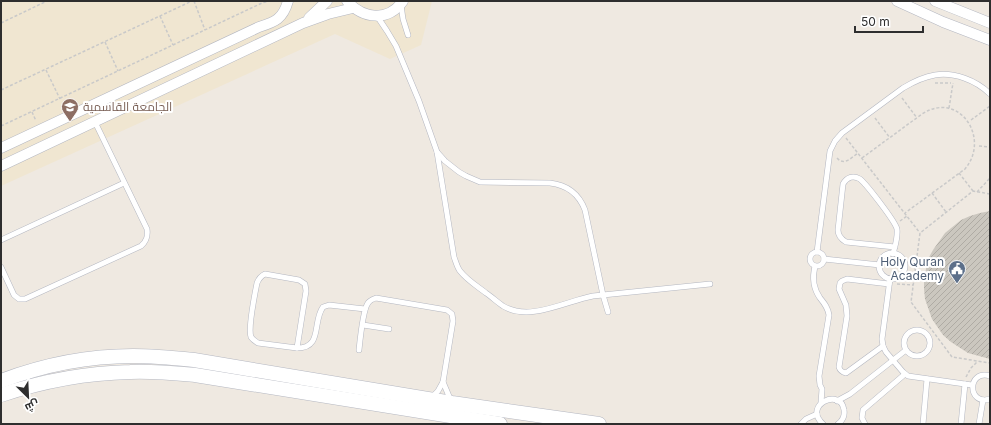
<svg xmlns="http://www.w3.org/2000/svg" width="991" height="425" viewBox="0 0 991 425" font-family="Inter,Cairo,sans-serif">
<defs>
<pattern id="building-hatch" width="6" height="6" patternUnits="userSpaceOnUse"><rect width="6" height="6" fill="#cbc7bf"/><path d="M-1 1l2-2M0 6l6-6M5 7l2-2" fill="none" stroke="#afaba4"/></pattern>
</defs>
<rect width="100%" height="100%" fill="#efe9e1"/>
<!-- education -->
<polygon fill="#f0e6d1" points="1,1 432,1 421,45 390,59 335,34 1,186"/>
<!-- building -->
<polygon fill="url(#building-hatch)" points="990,211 990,359 968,353 951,342 943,335 932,319 925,299 924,289 924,279 928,259 933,250 945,233 961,220 970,216 980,213"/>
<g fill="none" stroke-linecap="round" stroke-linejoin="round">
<defs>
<g id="service">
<polyline points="401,5 403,19 408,35"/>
<path d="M377,16L387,31L396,46L419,101L437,152L445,161L459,172L466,176L480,182L550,183C567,185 579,194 585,210L603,295L608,312"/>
<path d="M437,152L454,257C456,262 457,267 460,271C467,280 477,286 486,293C492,297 497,302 503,306C530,322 566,301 593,296L710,284"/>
<polyline points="1,240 124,183"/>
<circle cx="817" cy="259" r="7"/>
<path d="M817,252L830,151L835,141L842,133L903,88C913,82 923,77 935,75C954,72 976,80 990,94"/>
<circle cx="892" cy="266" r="13"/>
<path d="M893,254C895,246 898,238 897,229C895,221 867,185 860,179C853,175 847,177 843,184L838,230C838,236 841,239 846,242L895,247"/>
<polyline points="824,259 880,265"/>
<path d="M815,266C812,278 813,288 820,298C825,304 828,308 829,315L819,376L820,385L822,389L821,403"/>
<path d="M1,267L14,295L19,299H25L141,246C147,241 148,236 147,229L95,122"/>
<path d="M265,274L299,280L305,284L306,291L297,348L258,343C255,341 253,340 251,337C248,329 255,293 257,283C259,278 261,276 265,274Z"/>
<polyline points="890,279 882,339 883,346 886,352 903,372 908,376 915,377 972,385"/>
<polyline points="363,325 389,329"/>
<circle cx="917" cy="343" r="13"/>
<path d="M883,346L846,373C842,372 840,371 839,367L847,316L846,305L839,289L840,283L842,281L847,279L889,284"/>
<path d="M297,348C323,348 312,322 323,307L329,305L365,309"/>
<path d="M359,350C360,340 363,310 368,303C370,300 373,299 376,298L447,310L452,314L453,321L443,382L438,391L432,397"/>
<path d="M990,376C967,369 967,406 990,399"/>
<polyline points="443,382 451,401"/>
<polyline points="837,401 850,394 906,350"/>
<polyline points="801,424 806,419 817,414"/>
<path d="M823,424C802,405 841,387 844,410C845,416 842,421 838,424"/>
<polyline points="865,424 862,418 863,410 905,374"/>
<polyline points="923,424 927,379"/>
<polyline points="961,424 965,384"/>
<polyline points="979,424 983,400"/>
</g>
<g id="minor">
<path d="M347,1C363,19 388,22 403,1"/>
<polyline points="897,1 943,22 990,40"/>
<polyline points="935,1 990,23"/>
<polyline points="309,18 327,1"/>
<path d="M1,148L259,27C275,22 283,19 288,1"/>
<polyline points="1,166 303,23 328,14 353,8"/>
</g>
<g id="secondary">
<path d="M1,381C43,365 88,356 133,356C153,356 174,358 194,360L452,403L599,424"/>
<path d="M1,395C43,381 86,373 130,372C152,371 173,373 195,375L500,424"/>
</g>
</defs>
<!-- service casing -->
<use href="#service" stroke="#b4b7c1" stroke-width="6"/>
<!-- minor casing -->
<use href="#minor" stroke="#b4b7c1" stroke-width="11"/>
<!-- secondary casing -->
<use href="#secondary" stroke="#b4b7c1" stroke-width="15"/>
<!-- path -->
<g stroke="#c9c9c9" stroke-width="1.5" stroke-dasharray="3 2" stroke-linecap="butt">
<polyline points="194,1 205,30"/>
<polyline points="160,16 173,45"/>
<polyline points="1,23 47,1"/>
<polyline points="105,42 118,71"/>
<polyline points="46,70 60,99"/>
<polyline points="935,83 951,83"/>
<polyline points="1,90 192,1"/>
<polyline points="902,98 917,118"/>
<polyline points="949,108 953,83"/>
<polyline points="32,112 36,121"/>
<polyline points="875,118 890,138"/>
<polyline points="971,120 990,106"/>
<polyline points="1,126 262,3 269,1"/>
<polyline points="846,138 920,233"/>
<polyline points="979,146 990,147"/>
<path d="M837,158C844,166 851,158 858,153"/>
<path d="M862,158L922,114C959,90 991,138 965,169L905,213"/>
<polyline points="959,173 973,191"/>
<polyline points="977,192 990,178"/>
<polyline points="932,193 946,212"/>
<polyline points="990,194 973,191 920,233 911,302 952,357 990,363"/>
<polyline points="900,221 907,216"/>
<polyline points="897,284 913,285"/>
<polyline points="966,377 971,368 978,361"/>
</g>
<!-- service -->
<use href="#service" stroke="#fff" stroke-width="5"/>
<!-- minor -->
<use href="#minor" stroke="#fff" stroke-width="10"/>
<!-- secondary -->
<use href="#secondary" stroke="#fff" stroke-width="14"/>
</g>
<!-- icons -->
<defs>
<symbol id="university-pin" viewBox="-11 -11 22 30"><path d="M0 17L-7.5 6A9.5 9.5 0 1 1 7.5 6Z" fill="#8d6e63" stroke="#fff"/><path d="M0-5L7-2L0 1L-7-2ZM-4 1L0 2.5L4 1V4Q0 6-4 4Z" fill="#fff"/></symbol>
<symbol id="civic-pin" viewBox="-11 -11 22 30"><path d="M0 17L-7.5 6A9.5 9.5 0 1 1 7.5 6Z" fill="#5c6f8a" stroke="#fff"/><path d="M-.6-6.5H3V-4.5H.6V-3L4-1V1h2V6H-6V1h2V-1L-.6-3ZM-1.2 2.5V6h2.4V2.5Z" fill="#fff"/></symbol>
</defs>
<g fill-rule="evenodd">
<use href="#university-pin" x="60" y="97" width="20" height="27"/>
<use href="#civic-pin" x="947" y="259" width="20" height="27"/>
</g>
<g text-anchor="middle" stroke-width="4" stroke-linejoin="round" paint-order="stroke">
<!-- education labels -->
<g font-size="12" fill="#785e54" stroke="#fff" text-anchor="start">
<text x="83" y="111">الجامعة القاسمية</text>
</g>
<!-- service labels -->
<g font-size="12" fill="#4e5e75" stroke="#fff" text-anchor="end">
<text x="944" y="266">Holy Quran<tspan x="944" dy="14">Academy</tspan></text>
</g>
</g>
<!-- border -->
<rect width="991" height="425" fill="none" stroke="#2e2e2e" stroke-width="4"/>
<!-- north arrow -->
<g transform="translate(28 397) rotate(156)" stroke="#ffffff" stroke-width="3" paint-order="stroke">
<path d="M0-3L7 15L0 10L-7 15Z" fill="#2e2e2e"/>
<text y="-6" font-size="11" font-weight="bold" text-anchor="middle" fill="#2e2e2e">ش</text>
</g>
<!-- scale -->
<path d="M855 26v6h68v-6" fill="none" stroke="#2e2e2e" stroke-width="2"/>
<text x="861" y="26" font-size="12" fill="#2e2e2e" stroke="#ffffff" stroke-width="3" paint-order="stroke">50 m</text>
</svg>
